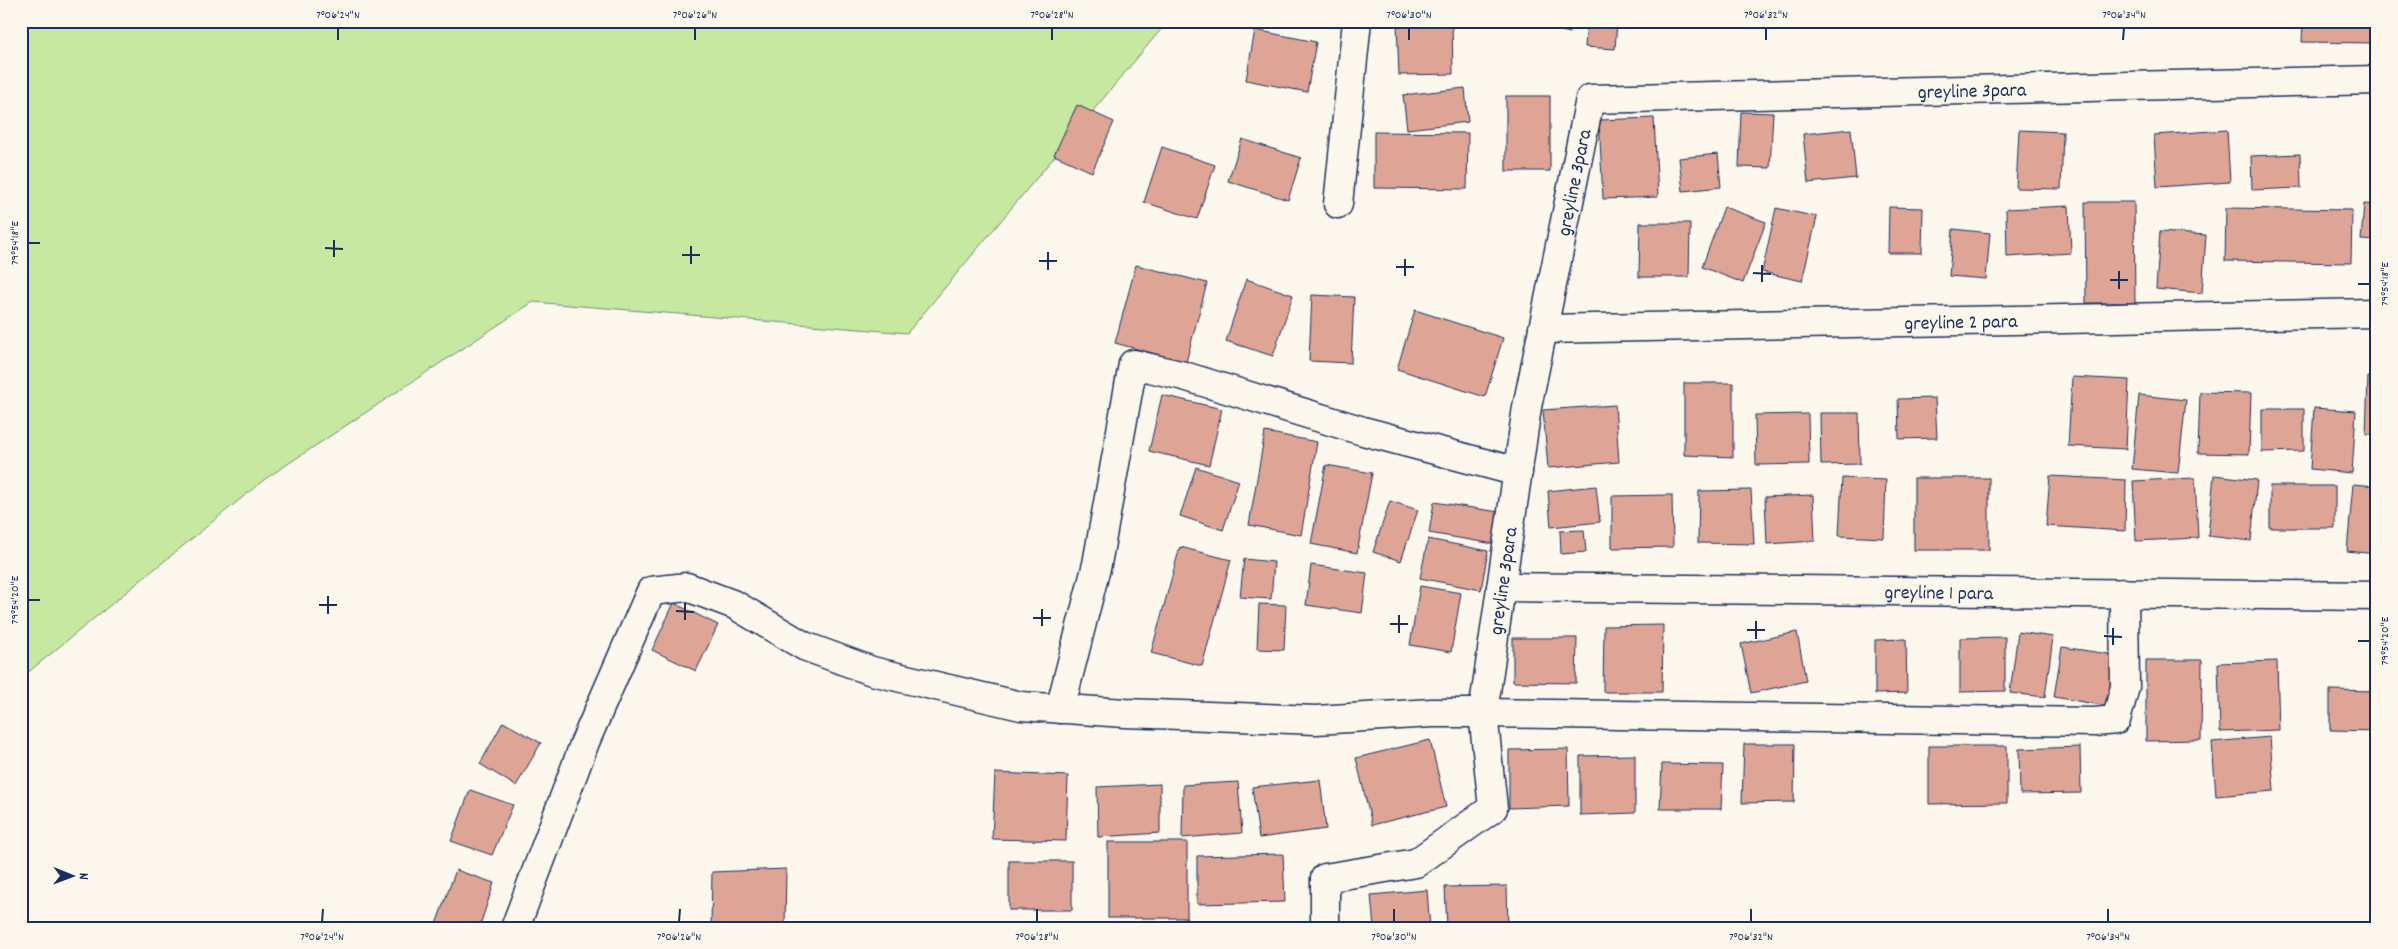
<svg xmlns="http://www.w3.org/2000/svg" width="2398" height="949" viewBox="0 0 2398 949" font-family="Dekko,sans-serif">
<rect width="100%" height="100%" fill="#fbf7ec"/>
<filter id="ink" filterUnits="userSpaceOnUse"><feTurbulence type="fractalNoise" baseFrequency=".02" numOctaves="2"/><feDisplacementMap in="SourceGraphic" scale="10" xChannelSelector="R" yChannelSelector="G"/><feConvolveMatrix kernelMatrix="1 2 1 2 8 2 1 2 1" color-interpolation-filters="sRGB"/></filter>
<g filter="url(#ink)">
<!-- green -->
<polygon fill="#c6e8a1" stroke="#708c80" points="21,21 1168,21 907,333 533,302 265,479 21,678"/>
<!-- building -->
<g fill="#dea597" stroke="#1b2f5e">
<polygon points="1518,21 1572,21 1570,33"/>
<polygon points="1587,21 1617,21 1615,49 1585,47"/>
<polygon points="2303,21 2377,21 2377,43 2302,42"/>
<polygon points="1452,22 1453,74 1399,75 1397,23"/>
<polygon points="1255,30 1316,42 1307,92 1246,80"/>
<polygon points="1465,88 1468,122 1407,129 1403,95"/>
<rect x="1506" y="96" width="44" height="75"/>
<polygon points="1077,105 1114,122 1092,172 1054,155"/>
<polygon points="1741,112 1773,113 1770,168 1739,167"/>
<polygon points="1654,118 1658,197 1603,199 1599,120"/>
<polygon points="1851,129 1856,178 1808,183 1803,134"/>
<polygon points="2019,130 2063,132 2061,189 2016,188"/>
<polygon points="2227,130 2230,182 2157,187 2154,135"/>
<polygon points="1374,132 1468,133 1467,189 1374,188"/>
<polygon points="1242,139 1301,158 1288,200 1228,181"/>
<polygon points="1162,147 1215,165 1197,219 1144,202"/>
<polygon points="1718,154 1721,187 1683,191 1679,158"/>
<polygon points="2300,154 2301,188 2252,190 2251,156"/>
<polygon points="2085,202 2134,202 2135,303 2086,303"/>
<polygon points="2364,204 2377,205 2377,241 2361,240"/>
<polygon points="2069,206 2071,253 2007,257 2006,209"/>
<polygon points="1724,207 1766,222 1743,283 1702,267"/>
<polygon points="1889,207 1923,208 1922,253 1888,253"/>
<polygon points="1776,208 1817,217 1802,281 1762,272"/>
<polygon points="2226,208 2352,210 2351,263 2225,261"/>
<polygon points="1640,223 1690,223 1689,277 1639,277"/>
<polygon points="1953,229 1990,233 1986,279 1949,276"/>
<polygon points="2160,232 2206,235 2202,293 2156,289"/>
<polygon points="1136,265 1207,283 1186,362 1115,343"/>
<polygon points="1246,279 1293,295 1273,356 1226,341"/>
<polygon points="1312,295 1354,297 1351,363 1309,361"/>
<polygon points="1415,310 1503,338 1485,397 1397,369"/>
<polygon points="2072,377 2129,380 2126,449 2068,446"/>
<polygon points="2368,377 2377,377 2377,434 2366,434"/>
<polygon points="1684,383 1733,383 1733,457 1684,455"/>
<polygon points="2200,392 2251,393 2249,454 2198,453"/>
<polygon points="1162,395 1222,409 1209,465 1149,451"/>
<polygon points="2139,395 2186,400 2178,473 2132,469"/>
<polygon points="1935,398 1937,438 1899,439 1898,399"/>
<polygon points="1615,405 1619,462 1548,468 1543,410"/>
<polygon points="2314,408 2356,411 2352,473 2310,469"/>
<polygon points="2262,409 2304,409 2304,451 2262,452"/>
<polygon points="1820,413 1859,413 1860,464 1821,465"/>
<polygon points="1808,414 1809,464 1756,465 1755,415"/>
<polygon points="1265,432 1317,442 1301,535 1249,525"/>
<polygon points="1326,465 1372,473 1357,553 1311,544"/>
<polygon points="1196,467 1239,481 1223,530 1180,516"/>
<polygon points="2214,475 2257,480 2251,541 2208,536"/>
<polygon points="2050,476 2126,480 2125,531 2046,526"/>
<polygon points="1842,478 1886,480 1884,538 1839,536"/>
<rect x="1914" y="478" width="75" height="72"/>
<polygon points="2195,478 2198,538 2136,541 2133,481"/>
<polygon points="2353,484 2377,486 2377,554 2347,551"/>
<polygon points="1596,486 1600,522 1551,527 1548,491"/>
<rect x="2270" y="486" width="65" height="42"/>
<polygon points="1751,490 1754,544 1698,543 1699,491"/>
<polygon points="1672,495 1673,547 1612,548 1612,496"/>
<polygon points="1813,495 1815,541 1767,544 1765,497"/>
<polygon points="1390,501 1418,510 1401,561 1373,552"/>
<polygon points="1434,502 1499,512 1494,544 1429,533"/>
<polygon points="1584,530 1586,552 1561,554 1560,531"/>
<polygon points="1428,539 1488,551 1481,590 1420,578"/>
<polygon points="1180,547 1231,560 1202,666 1151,653"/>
<polygon points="1244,559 1274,562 1271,599 1240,597"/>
<polygon points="1311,565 1367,573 1362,613 1306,605"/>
<polygon points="1420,586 1461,593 1451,652 1410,645"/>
<polygon points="674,603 718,625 696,671 652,650"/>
<polygon points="1259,604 1286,605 1284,650 1257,649"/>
<polygon points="1663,625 1662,692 1603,692 1604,626"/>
<polygon points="1797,632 1806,681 1751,693 1741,644"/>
<polygon points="2018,632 2053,637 2045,697 2010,693"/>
<polygon points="2005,637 2005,691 1960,692 1960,638"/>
<polygon points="1513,638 1577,638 1576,683 1513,682"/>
<polygon points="1906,639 1907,693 1875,694 1875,640"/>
<polygon points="2062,647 2115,655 2107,706 2054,697"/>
<polygon points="2146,660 2202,660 2201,740 2146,741"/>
<polygon points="2277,661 2279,730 2220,732 2218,663"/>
<polygon points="2330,690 2377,691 2377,731 2330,730"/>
<polygon points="503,722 541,743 516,786 480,764"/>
<polygon points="2270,737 2274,791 2216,796 2212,742"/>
<polygon points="1430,740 1446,807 1372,825 1356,758"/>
<polygon points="1744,744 1795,744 1794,802 1742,803"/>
<polygon points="1929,746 2007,746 2007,803 1929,804"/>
<polygon points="2080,747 2081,793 2020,794 2019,749"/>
<polygon points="1568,749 1569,806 1509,808 1509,750"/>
<polygon points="1635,755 1635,813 1580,815 1580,756"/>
<polygon points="1662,764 1723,765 1721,809 1660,809"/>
<polygon points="995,773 1068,776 1066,841 992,839"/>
<polygon points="1320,780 1326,829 1259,838 1252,787"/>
<polygon points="1238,782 1242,833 1182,838 1183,785"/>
<polygon points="1160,784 1160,833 1098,837 1097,787"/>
<polygon points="470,790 513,805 492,855 451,841"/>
<rect x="1108" y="842" width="79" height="76"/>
<polygon points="1283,854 1285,902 1197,904 1197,856"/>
<rect x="1009" y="861" width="63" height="49"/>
<polygon points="786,869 785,928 711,928 712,872"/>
<polygon points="456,870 494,883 479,928 448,928 436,924"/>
<polygon points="1507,886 1508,928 1447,928 1445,887"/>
<polygon points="1427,890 1430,928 1374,928 1371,895"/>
</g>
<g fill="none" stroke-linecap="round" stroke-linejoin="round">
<defs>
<g id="street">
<polyline points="1338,204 1357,21"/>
<path id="s1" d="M1543,329L2377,313"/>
<path id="s2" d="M1501,587L2377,596"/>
<polyline points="1060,709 1097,564 1133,364 1184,376 1363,431 1518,472"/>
<polyline points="515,928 585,742 651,591 687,587 735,605 804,646 872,671 1021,706 1125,713 1316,720 1432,713 1483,713 2094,722 2116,720 2125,687 2124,593"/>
<path id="s3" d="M1325,928V878L1416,863L1493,808L1483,713L1527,407L1590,99L2377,80"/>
</g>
</defs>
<!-- street casing -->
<use href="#street" stroke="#1b2f5e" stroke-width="31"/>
<!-- street -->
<use href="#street" stroke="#fbf7ec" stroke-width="28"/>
</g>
</g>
<!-- ticks -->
<path fill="none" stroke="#1b2f5e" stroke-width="2" d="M338,40V28M695,40V28M1052,40V28M1409,40V28M1766,40V28M2123,40L2124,28M28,243H40M325,248L343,249M682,255H700M334,257V240M1039,261H1057M691,264V246M1396,267H1414M1048,270V252M1753,273L1771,274M1405,276V259M2110,280H2128M1762,282V265M2358,284H2370M2119,289V271M28,600H40M319,605H337M676,611L694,612M328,614V596M1033,618H1051M685,620V603M1390,624H1408M1042,626V609M1747,630H1765M1399,633V615M2104,636L2122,637M1756,639V621M2358,641H2370M2113,645V628M322,922L323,909M679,922L680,909M1037,922V909M1394,922V909M1751,922V909M2108,922V909"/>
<g text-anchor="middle" stroke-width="4.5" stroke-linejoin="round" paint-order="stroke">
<!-- street labels -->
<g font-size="20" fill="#1b2f5e" stroke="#fbf7ec">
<text dy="7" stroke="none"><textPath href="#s3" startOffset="1338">greyline 3para</textPath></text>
<text dy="7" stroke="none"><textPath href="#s3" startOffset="871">greyline 3para</textPath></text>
<text dy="7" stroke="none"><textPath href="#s1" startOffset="418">greyline 2 para</textPath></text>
<text dy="7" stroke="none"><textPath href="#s3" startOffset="466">greyline 3para</textPath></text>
<text dy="7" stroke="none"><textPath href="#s2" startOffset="438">greyline 1 para</textPath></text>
</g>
</g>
<!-- margin -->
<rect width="2398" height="949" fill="none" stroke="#fbf7ec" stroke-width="55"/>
<!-- north arrow -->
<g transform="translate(72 876) rotate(91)" stroke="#fbf7ec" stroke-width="4" paint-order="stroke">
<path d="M0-4L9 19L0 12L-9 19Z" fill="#1b2f5e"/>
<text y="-8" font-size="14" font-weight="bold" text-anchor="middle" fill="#1b2f5e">N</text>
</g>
<rect x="28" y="28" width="2342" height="894" fill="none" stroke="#1b2f5e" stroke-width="2"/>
<g font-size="12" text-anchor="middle" fill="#1b2f5e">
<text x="338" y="18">7°06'24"N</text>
<text x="695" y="18">7°06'26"N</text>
<text x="1052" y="18">7°06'28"N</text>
<text x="1409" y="18">7°06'30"N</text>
<text x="1766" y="18">7°06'32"N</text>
<text x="2124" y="18">7°06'34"N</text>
<text transform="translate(14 243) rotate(-90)" y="4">79°54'18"E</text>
<text transform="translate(2384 284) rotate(-90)" y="4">79°54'18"E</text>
<text transform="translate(14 600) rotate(-90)" y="4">79°54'20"E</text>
<text transform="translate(2384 641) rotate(-90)" y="4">79°54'20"E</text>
<text x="322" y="940">7°06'24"N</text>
<text x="679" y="940">7°06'26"N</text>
<text x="1037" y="940">7°06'28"N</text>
<text x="1394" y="940">7°06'30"N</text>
<text x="1751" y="940">7°06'32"N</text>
<text x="2108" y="940">7°06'34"N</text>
</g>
</svg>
